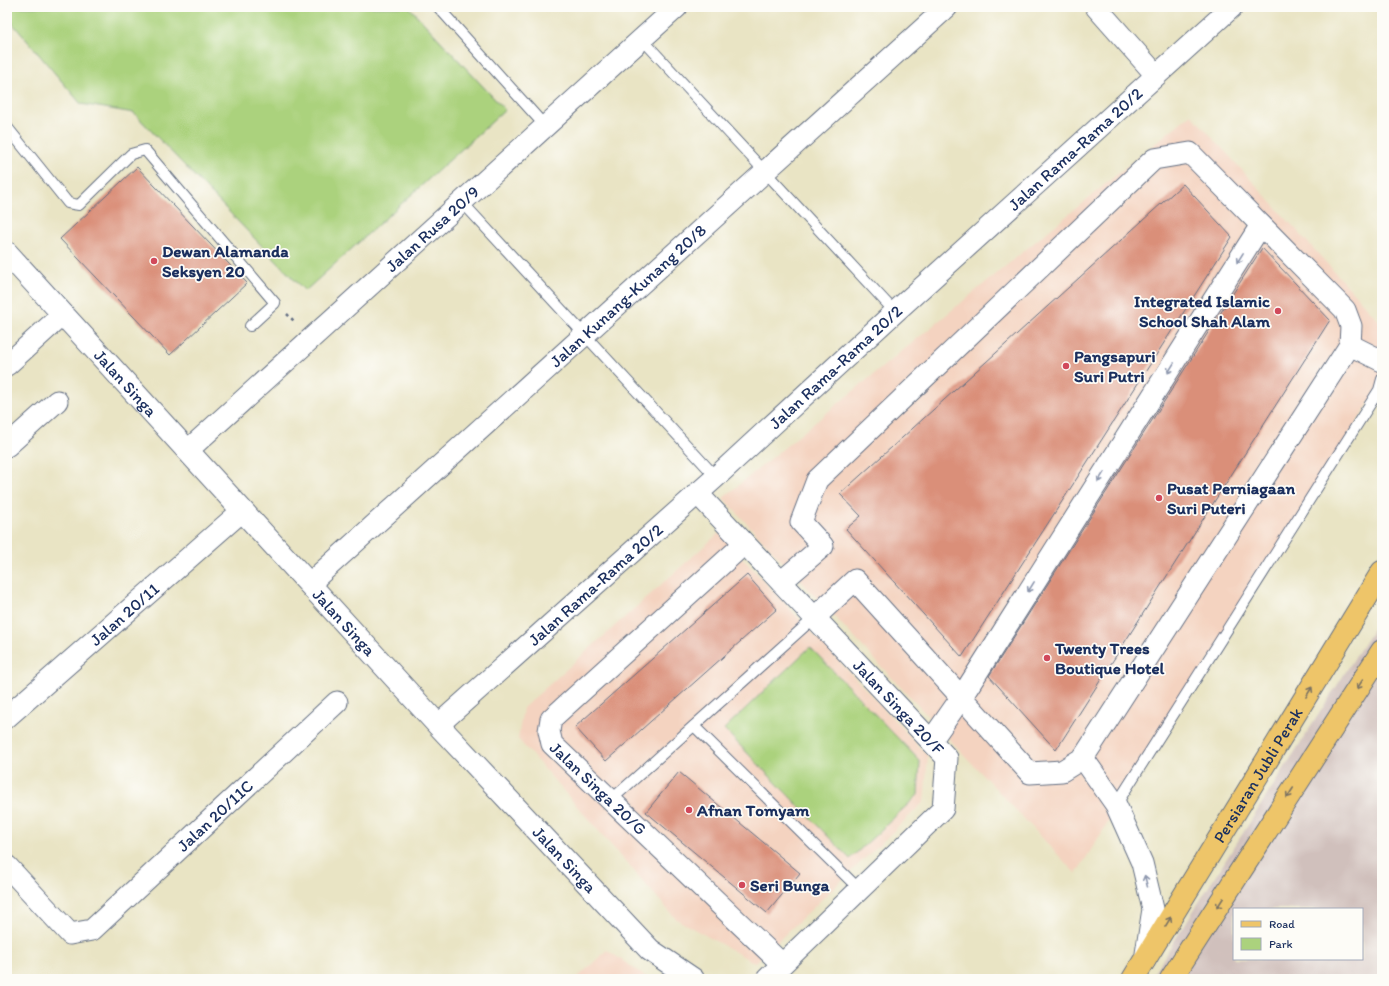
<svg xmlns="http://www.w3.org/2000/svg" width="1389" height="986" viewBox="0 0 1389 986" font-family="Itim,sans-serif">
<rect width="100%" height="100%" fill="#fdfcf7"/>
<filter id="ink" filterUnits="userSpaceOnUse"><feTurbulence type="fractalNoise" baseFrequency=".025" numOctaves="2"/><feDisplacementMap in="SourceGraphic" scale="8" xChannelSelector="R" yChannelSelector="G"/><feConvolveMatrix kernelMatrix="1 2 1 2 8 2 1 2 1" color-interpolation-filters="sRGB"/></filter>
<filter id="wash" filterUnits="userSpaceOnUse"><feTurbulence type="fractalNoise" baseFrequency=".012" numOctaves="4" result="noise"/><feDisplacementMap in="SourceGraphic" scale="16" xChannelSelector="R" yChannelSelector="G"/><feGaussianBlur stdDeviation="0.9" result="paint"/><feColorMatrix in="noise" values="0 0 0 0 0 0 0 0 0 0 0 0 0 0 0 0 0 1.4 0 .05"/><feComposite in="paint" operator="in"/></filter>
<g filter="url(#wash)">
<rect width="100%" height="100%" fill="#e9e4c4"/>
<!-- built -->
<g fill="#f4d3c0">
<polygon points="1191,114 1382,324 1382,382 1076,874 723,498"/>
<polygon points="719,533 928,756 924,802 755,963 676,919 518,739 523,708"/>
<polygon points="607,950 649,979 576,979"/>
</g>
<!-- industrial -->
<path fill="#d0c0bc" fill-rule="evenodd" d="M1382,615V979H1150ZM1234,909H1362V959H1234Z"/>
<!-- green -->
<g fill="#abd27d" stroke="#63806e">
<polygon points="7,7 409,7 505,110 305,291 134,113 81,104 7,17"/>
<polygon points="810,647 920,761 918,795 850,859 724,729"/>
</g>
<g id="blocks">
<!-- building -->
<g fill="#da8f79">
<polygon points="137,167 247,283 170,355 60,239"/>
<polygon points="1183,184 1232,237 962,657 846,529 861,516 840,494"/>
<polygon points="1262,248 1330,320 1056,750 989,676"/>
<polygon points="747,575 777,609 606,761 575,727"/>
<polygon points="679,772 800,873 767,913 646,812"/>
</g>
</g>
</g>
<g filter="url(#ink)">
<use href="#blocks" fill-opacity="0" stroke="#636e82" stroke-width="1"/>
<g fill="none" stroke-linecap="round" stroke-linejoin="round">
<defs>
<g id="service">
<polyline points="438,7 545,126"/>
<polyline points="642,39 895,312"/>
<polyline points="7,127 68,203 73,204 79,205 131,154 145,150 275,303 250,326"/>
<polyline points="462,202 716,477"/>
<polyline points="694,726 860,890"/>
<polyline points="611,800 814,618"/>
<polyline points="1116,805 1379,390 1382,379"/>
</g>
<g id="minor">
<polyline points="1096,7 1156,75"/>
<polyline points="1350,345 1382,361"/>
<polyline points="7,365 63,314"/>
<polyline points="7,446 57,401"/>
<path id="s1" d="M187,451L677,7"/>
<path id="s2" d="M697,493L947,758L943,809L767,979"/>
<path id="s3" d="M744,544L551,719L549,731L552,744L782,964"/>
<polyline points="781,582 823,546 801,522 817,480 1154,159 1190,153 1345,310 1351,326 1350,345 1083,758 1062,771 1030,773 855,580 814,618"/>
<path id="s4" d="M309,584L947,7"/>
<path id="s5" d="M7,717L242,511"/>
<path id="s6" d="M438,725L716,477L895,312L1232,7"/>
<polyline points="931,741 961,698 1261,225"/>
<polyline points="1083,758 1116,805 1142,863 1153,909 1145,960"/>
<path id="s7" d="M7,866L70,934L92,930L337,702"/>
</g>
<g id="tertiary">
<path id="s8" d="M7,253L438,725L650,950L693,979"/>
</g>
<g id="primary">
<path id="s9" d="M1133,979L1382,572"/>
<polyline points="1171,979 1382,651"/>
</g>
</defs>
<!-- service casing -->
<use href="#service" stroke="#636e82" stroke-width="12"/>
<!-- minor casing -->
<use href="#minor" stroke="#636e82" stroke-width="23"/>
<!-- tertiary casing -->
<use href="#tertiary" stroke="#636e82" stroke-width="24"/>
<!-- primary casing -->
<use href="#primary" stroke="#636e82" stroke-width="24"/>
<!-- path -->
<polyline stroke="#636e82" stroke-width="2.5" stroke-dasharray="3 3" stroke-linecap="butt" points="287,314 295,322"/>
<!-- service -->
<use href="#service" stroke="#fff" stroke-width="10"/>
<!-- minor -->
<use href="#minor" stroke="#fff" stroke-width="21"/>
<!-- tertiary -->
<use href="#tertiary" stroke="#fff" stroke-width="22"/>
<!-- primary -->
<use href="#primary" stroke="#eec569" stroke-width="22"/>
</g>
<!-- one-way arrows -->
<defs><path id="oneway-shaft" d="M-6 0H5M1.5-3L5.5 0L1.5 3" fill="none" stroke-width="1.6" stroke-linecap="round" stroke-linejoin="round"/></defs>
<g stroke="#8d97ae">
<use href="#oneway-shaft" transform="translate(1240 258) rotate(122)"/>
<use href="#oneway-shaft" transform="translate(1171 368) rotate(122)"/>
<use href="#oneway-shaft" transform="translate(1101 477) rotate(122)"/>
<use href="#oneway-shaft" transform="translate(1031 587) rotate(122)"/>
<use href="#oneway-shaft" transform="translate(1146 881) rotate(-104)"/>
</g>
<g stroke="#7a7263">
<use href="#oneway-shaft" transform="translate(1360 684) rotate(123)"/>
<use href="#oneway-shaft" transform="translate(1309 692) rotate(-59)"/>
<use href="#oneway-shaft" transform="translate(1290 793) rotate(123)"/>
<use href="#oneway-shaft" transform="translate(1220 903) rotate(123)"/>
<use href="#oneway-shaft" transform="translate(1168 922) rotate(-59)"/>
</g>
</g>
<!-- markers -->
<g fill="#d1495b" stroke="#fdfcf7" stroke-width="1.5">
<circle cx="154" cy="261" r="4"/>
<circle cx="1278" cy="311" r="4"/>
<circle cx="1066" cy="366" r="4"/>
<circle cx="1159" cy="498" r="4"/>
<circle cx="1047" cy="658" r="4"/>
<circle cx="689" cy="810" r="4"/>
<circle cx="742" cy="885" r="4"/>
</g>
<g text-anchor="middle" stroke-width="3.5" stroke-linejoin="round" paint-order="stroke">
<!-- street labels -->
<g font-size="17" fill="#1b2f5e" stroke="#fdfcf7">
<text dy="6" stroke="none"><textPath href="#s6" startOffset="859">Jalan Rama-Rama 20/2</textPath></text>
<text dy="6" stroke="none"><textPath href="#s1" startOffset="331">Jalan Rusa 20/9</textPath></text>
<text dy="6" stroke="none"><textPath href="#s4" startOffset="430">Jalan Kunang-Kunang 20/8</textPath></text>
<text dy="6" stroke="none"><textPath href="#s6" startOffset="535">Jalan Rama-Rama 20/2</textPath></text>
<text dy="6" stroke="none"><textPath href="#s8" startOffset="176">Jalan Singa</textPath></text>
<text dy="6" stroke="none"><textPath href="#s6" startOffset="211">Jalan Rama-Rama 20/2</textPath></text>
<text dy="6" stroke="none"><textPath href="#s5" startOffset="156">Jalan 20/11</textPath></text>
<text dy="6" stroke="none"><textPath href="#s8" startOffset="500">Jalan Singa</textPath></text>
<text dy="6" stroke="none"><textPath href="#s2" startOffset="294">Jalan Singa 20/F</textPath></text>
<text dy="6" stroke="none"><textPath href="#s9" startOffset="239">Persiaran Jubli Perak</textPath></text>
<text dy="6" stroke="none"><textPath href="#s3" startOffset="350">Jalan Singa 20/G</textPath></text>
<text dy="6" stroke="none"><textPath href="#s7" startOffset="283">Jalan 20/11C</textPath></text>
<text dy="6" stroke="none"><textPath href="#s8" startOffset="824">Jalan Singa</textPath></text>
</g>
<!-- poi labels -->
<g font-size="17" font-weight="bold" fill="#1b2f5e" stroke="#fdfcf7" text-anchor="start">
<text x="162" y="257">Dewan Alamanda<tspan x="162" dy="20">Seksyen 20</tspan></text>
<text x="1270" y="307" text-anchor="end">Integrated Islamic<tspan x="1270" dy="20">School Shah Alam</tspan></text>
<text x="1074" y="362">Pangsapuri<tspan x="1074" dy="20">Suri Putri</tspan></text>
<text x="1167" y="494">Pusat Perniagaan<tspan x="1167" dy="20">Suri Puteri</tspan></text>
<text x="1055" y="654">Twenty Trees<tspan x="1055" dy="20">Boutique Hotel</tspan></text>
<text x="697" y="816">Afnan Tomyam</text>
<text x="750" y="891">Seri Bunga</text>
</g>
</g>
<!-- margin -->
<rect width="1389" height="986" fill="none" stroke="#fdfcf7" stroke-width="24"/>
<!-- legend -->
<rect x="1233" y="908" width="130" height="52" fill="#fdfcf7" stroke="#a3aaba"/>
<rect x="1241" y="921" width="20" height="6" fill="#eec569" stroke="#a3aaba"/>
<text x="1269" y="928" font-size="12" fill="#1b2f5e">Road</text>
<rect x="1241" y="938" width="20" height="12" fill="#abd27d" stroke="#a3aaba"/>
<text x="1269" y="948" font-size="12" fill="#1b2f5e">Park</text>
</svg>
